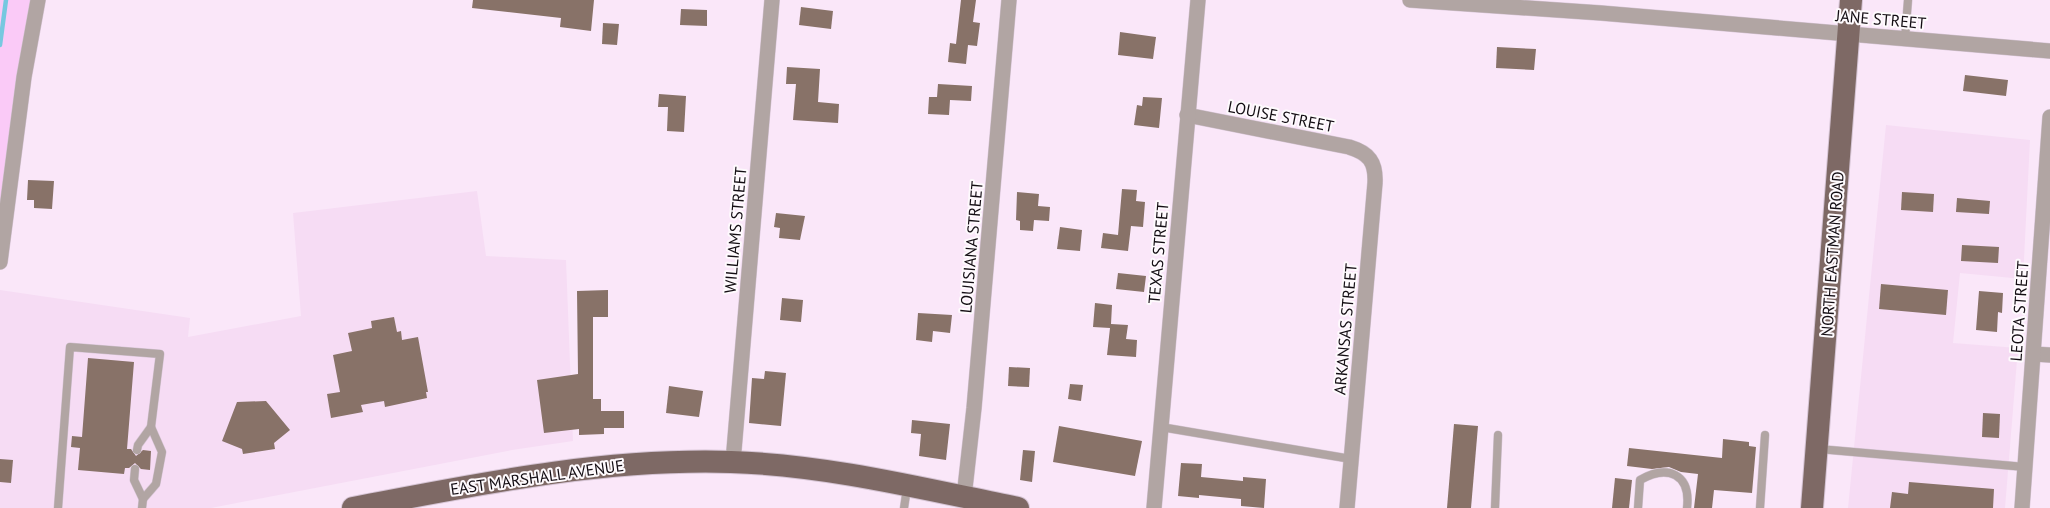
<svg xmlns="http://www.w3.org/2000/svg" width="2050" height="508" viewBox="0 0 2050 508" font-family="'PT Sans',sans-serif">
<rect width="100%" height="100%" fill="#fae7f9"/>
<!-- built -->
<g fill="#f6dcf4">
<polygon points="1886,125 2030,140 2023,279 1960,273 1953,343 2018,348 2005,508 1848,508"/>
<polygon points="477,191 486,256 566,260 573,441 512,450 211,508 0,508 0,290 190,318 188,337 301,316 293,213"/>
</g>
<!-- green -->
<polygon fill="#facaf7" points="0,0 32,0 0,214"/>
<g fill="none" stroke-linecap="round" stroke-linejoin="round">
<!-- stream -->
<polyline stroke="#77c8e0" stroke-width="4.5" points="0,45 6,0"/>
</g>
<!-- building -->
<g fill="#887268">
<polygon points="473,0 594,0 591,31 560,27 561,18 472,8"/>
<polygon points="961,0 976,0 973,22 980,23 977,46 968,45 966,64 948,62 950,43 956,44"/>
<polygon points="801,7 833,11 831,29 799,25"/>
<polygon points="681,9 707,10 707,26 680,25"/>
<polygon points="603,23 619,24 617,45 602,44"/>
<polygon points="1120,32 1156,37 1153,59 1118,55"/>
<polygon points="1497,47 1536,49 1534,70 1496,68"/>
<polygon points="787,67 820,69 818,102 839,104 838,123 793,120 796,84 786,84"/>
<polygon points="1965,75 2008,80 2006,96 1963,91"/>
<polygon points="938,84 972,86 971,101 950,100 949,115 928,114 929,97 937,97"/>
<polygon points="659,94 686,96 684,132 667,131 668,107 658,107"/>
<polygon points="1143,97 1162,98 1159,128 1134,125 1137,105 1142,106"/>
<polygon points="28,180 54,181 52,209 34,208 34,200 27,200"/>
<polygon points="1122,189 1137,190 1136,201 1145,202 1143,227 1131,226 1128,251 1101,248 1103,233 1118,235"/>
<polygon points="1017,192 1039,194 1038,206 1050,207 1049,221 1034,220 1033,231 1020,230 1020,221 1016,220"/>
<polygon points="1902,192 1934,194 1933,212 1901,210"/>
<polygon points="1957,198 1990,201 1989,214 1956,212"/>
<polygon points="776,213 805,216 800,240 779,238 780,228 774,227"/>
<polygon points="1060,227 1082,230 1080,251 1057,249"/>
<polygon points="1962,245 1999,247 1998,263 1961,261"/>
<polygon points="1118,273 1146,276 1144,292 1116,289"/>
<polygon points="1881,284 1948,290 1946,315 1879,309"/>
<polygon points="608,290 608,317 593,317 593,399 601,399 601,411 624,411 624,428 604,428 604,434 579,435 579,429 544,433 537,380 578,374 577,291"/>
<polygon points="1979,291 2003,293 2002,313 1998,312 1997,332 1976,330"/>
<polygon points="782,298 803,300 801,322 780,320"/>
<polygon points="1095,303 1112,305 1111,324 1128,325 1126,339 1137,340 1136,357 1107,355 1110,328 1093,327"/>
<polygon points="918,313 952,315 950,333 933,331 932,342 916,340"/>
<polygon points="394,317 397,332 401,331 402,340 418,337 428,392 426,392 427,398 385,407 384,401 361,405 363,412 331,418 327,394 340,392 333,355 352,351 348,333 372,328 371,321"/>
<polygon points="88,358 134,362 127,449 131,449 136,456 143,450 151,451 150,470 141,469 135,463 129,468 125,468 124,474 78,470 80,448 71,447 72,436 82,437"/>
<polygon points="1009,367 1030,368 1029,387 1008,386"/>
<polygon points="765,371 786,373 781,426 749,423 752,378 764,379"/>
<polygon points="1070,384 1083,385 1081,401 1068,399"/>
<polygon points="669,386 703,391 699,417 666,413"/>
<polygon points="266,401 290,430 274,443 275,449 243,454 242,449 222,441 237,402"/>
<polygon points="1983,413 2000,414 1999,438 1982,437"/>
<polygon points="912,420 950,424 946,460 919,456 921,434 911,433"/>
<polygon points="1454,424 1478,426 1471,508 1447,508"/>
<polygon points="1059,426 1142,441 1135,476 1053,462"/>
<polygon points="1723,439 1749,442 1749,446 1756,447 1752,493 1714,490 1712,508 1694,508 1698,474 1681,472 1669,467 1652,469 1627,466 1629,448 1722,458"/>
<polygon points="1023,450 1035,451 1032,482 1020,480"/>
<polygon points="0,459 13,460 11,483 0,482"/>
<polygon points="1181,463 1202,464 1201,477 1243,481 1243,477 1266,479 1264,508 1241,506 1241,499 1199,495 1199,498 1178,496"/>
<polygon points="1615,478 1632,480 1629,508 1612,508"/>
<polygon points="1909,482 1994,489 1993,508 1890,508 1892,492 1908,494"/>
</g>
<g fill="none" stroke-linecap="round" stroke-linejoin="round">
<defs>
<g id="lane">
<polyline points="1905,39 1908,0"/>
<polyline points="1161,427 1351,459"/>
<polyline points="1819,449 2025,467"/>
<polyline points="137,450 138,445 151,427"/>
<polyline points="135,469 134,480 143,499"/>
<polyline points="58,508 70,347 160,354 151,427 162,452 156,484 143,499 142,508"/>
<polyline points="904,508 907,488"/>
<polyline points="1495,508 1498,435"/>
<path d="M1638,508L1640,480C1668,464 1691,474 1687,508"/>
<polyline points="1760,508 1765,435"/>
</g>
<g id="street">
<polyline points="1410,0 1601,13 2050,51"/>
<path d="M1187,115L1349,147C1369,153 1376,162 1375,183L1347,508"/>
<polyline points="0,262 24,77 38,0"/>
<polyline points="2034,354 2050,355"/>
<polyline points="733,462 772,0"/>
<polyline points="964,497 974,408 1009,0"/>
<polyline points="1154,508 1198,0"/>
<polyline points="2022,508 2050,117"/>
</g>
<g id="primary">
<path d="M353,508C479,484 603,458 731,462C828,465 924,489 1018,508"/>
<polyline points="1812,508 1851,0"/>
</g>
</defs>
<!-- lane casing -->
<use href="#lane" stroke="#d5c4d4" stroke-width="9"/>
<!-- street casing -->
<use href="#street" stroke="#d5c4d4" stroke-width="16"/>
<!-- primary casing -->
<use href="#primary" stroke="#d5c4d4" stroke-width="24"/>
<!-- lane -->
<use href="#lane" stroke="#b1a5a3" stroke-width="8"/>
<!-- street -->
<use href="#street" stroke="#b1a5a3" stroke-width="15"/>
<!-- primary -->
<use href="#primary" stroke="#7e6965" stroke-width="22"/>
</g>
<g text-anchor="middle" stroke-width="4" stroke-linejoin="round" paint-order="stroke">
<!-- street labels -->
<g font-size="16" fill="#130d13" stroke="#fefafd">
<text transform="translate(1881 19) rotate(5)" y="6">JANE STREET</text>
<text transform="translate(1281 116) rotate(11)" y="6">LOUISE STREET</text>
<text transform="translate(735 230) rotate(-85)" y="6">WILLIAMS STREET</text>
<text transform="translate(971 247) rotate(-85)" y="6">LOUISIANA STREET</text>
<text transform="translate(1158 253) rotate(-85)" y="6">TEXAS STREET</text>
<text transform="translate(1832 254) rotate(-86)" y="6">NORTH EASTMAN ROAD</text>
<text transform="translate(2019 311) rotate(-86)" y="6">LEOTA STREET</text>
<text transform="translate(1345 329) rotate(-85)" y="6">ARKANSAS STREET</text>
<text transform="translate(537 477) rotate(-8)" y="6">EAST MARSHALL AVENUE</text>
</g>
</g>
</svg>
